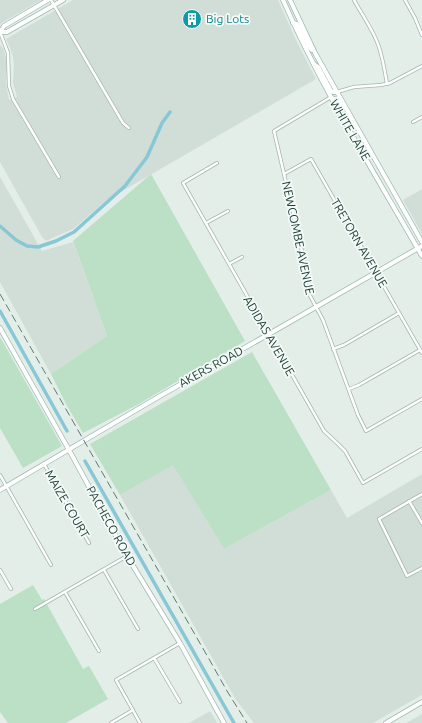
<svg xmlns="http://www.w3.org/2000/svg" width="422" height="723" viewBox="0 0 422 723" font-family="Ubuntu,sans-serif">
<rect width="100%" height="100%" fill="#e3eee9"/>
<!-- built -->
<g fill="#d1ded8">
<polygon points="0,0 41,0 0,24"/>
<polygon points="73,0 278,0 296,40 316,79 107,200 73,229 46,241 42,237 0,162 0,45 3,48 7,60 6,83 9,100 17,97 13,83 14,66 13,57 10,48 6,39"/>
<polygon points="0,177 42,251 73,242 107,336 51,374 0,282"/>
<polygon points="422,189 422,234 403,200"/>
<polygon points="173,464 224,549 331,490 347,518 422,474 422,695 373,723 254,723 236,700 120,495"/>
<polygon points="210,711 217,723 189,723"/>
<polygon points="422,714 422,723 406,723"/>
</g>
<!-- green -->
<g fill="#bbe0c6">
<polygon points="151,174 245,341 139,404 83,433 66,404 51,374 107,336 73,241"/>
<polygon points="0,337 62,446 23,468 0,428"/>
<polygon points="252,352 331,490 224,549 173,465 120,495 90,444"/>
<polygon points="33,585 42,600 44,599 83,669 89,666 108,699 66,723 8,723 0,712 0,604"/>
</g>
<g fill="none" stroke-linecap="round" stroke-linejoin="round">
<!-- canal -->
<g stroke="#88c7d6" stroke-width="3.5">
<polyline points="0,226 16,240 27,246 38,247 56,241 74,232 125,186 147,157 162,123 170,112"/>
<polyline points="0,311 67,431"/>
<polyline points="85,461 234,723"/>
</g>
<defs>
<g id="street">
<polyline points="51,0 123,123 129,128"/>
<path d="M354,0C362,15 374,31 379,47C383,59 385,72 387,84"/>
<polyline points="405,0 415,18 422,35"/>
<polyline points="0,32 8,53 9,86 13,99 59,177"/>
<polyline points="337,92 354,87 381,85 390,83 422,66"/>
<polyline points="331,97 274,131 304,260 305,278 307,290 323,320 358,415 366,431 422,399"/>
<polyline points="413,122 422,117"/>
<polyline points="217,163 183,183 324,431 337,443 345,451 363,483 422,449"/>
<polyline points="284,174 311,159 422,353"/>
<polyline points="206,223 228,211"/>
<polyline points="229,264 242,257"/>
<polyline points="333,349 344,345 399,313"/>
<polyline points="349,389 359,385 420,350"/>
<polyline points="44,464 89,543"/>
<polyline points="0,475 51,565"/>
<polyline points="422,494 379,519 407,576 422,568"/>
<polyline points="409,501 422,523"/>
<polyline points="0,570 11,589"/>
<polyline points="104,570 138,629"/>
<polyline points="65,592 99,651"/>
<polyline points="35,609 127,556"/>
<polyline points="154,658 180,702"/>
<polyline points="111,723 133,710"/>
<polyline points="140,723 116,680 180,643"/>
</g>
<g id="secondary">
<path d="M283,0C322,89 374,172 422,256"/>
<polyline points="290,0 315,53 337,92 422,242"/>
<polyline points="293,23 297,24 299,27 308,46 312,50"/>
<polyline points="0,32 7,32 63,0"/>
<polyline points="0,32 4,26 48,0"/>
<polyline points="314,64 318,67 331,91 333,92 337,92"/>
<polyline points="332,98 337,100 343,108"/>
<polyline points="0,328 69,450 127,556 180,643 224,723"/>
<polyline points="0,490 160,396 269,334 422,246"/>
<polyline points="386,723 422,702"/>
</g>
</defs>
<!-- street casing -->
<use href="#street" stroke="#a5b6b1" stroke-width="4"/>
<!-- secondary casing -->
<use href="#secondary" stroke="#a0bab2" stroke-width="5.5"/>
<!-- street -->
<use href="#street" stroke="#fff" stroke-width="2.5"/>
<!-- secondary -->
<use href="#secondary" stroke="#fff" stroke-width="4"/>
<!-- rail -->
<polyline stroke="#5c7c74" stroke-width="1" stroke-dasharray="8 4" stroke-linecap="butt" points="0,294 209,659 227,691 247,723"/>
</g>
<!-- icons -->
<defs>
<symbol id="building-disc" viewBox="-11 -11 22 22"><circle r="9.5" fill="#0f9aa8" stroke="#f4faf7"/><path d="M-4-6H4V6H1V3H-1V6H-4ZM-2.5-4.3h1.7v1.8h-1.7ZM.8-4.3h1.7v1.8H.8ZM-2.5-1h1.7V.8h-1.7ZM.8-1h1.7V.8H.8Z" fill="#fff"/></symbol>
</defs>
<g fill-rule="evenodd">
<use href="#building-disc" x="181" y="8" width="22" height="22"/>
</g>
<g text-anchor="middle" stroke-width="3.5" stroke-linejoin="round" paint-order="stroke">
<!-- culture labels -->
<g font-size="12" fill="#0d838f" stroke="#f4faf7" text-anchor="start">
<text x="206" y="23">Big Lots</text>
</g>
<!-- street labels -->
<g font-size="12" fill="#214039" stroke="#f4faf7">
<text transform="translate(350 130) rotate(60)" y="4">WHITE LANE</text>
<text transform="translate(298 238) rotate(78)" y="4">NEWCOMBE AVENUE</text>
<text transform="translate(359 243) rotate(60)" y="4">TRETORN AVENUE</text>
<text transform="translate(269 336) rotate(60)" y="4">ADIDAS AVENUE</text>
<text transform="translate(211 367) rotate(-29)" y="4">AKERS ROAD</text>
<text transform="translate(67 504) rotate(60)" y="4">MAIZE COURT</text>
<text transform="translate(111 526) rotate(61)" y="4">PACHECO ROAD</text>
</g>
</g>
</svg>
